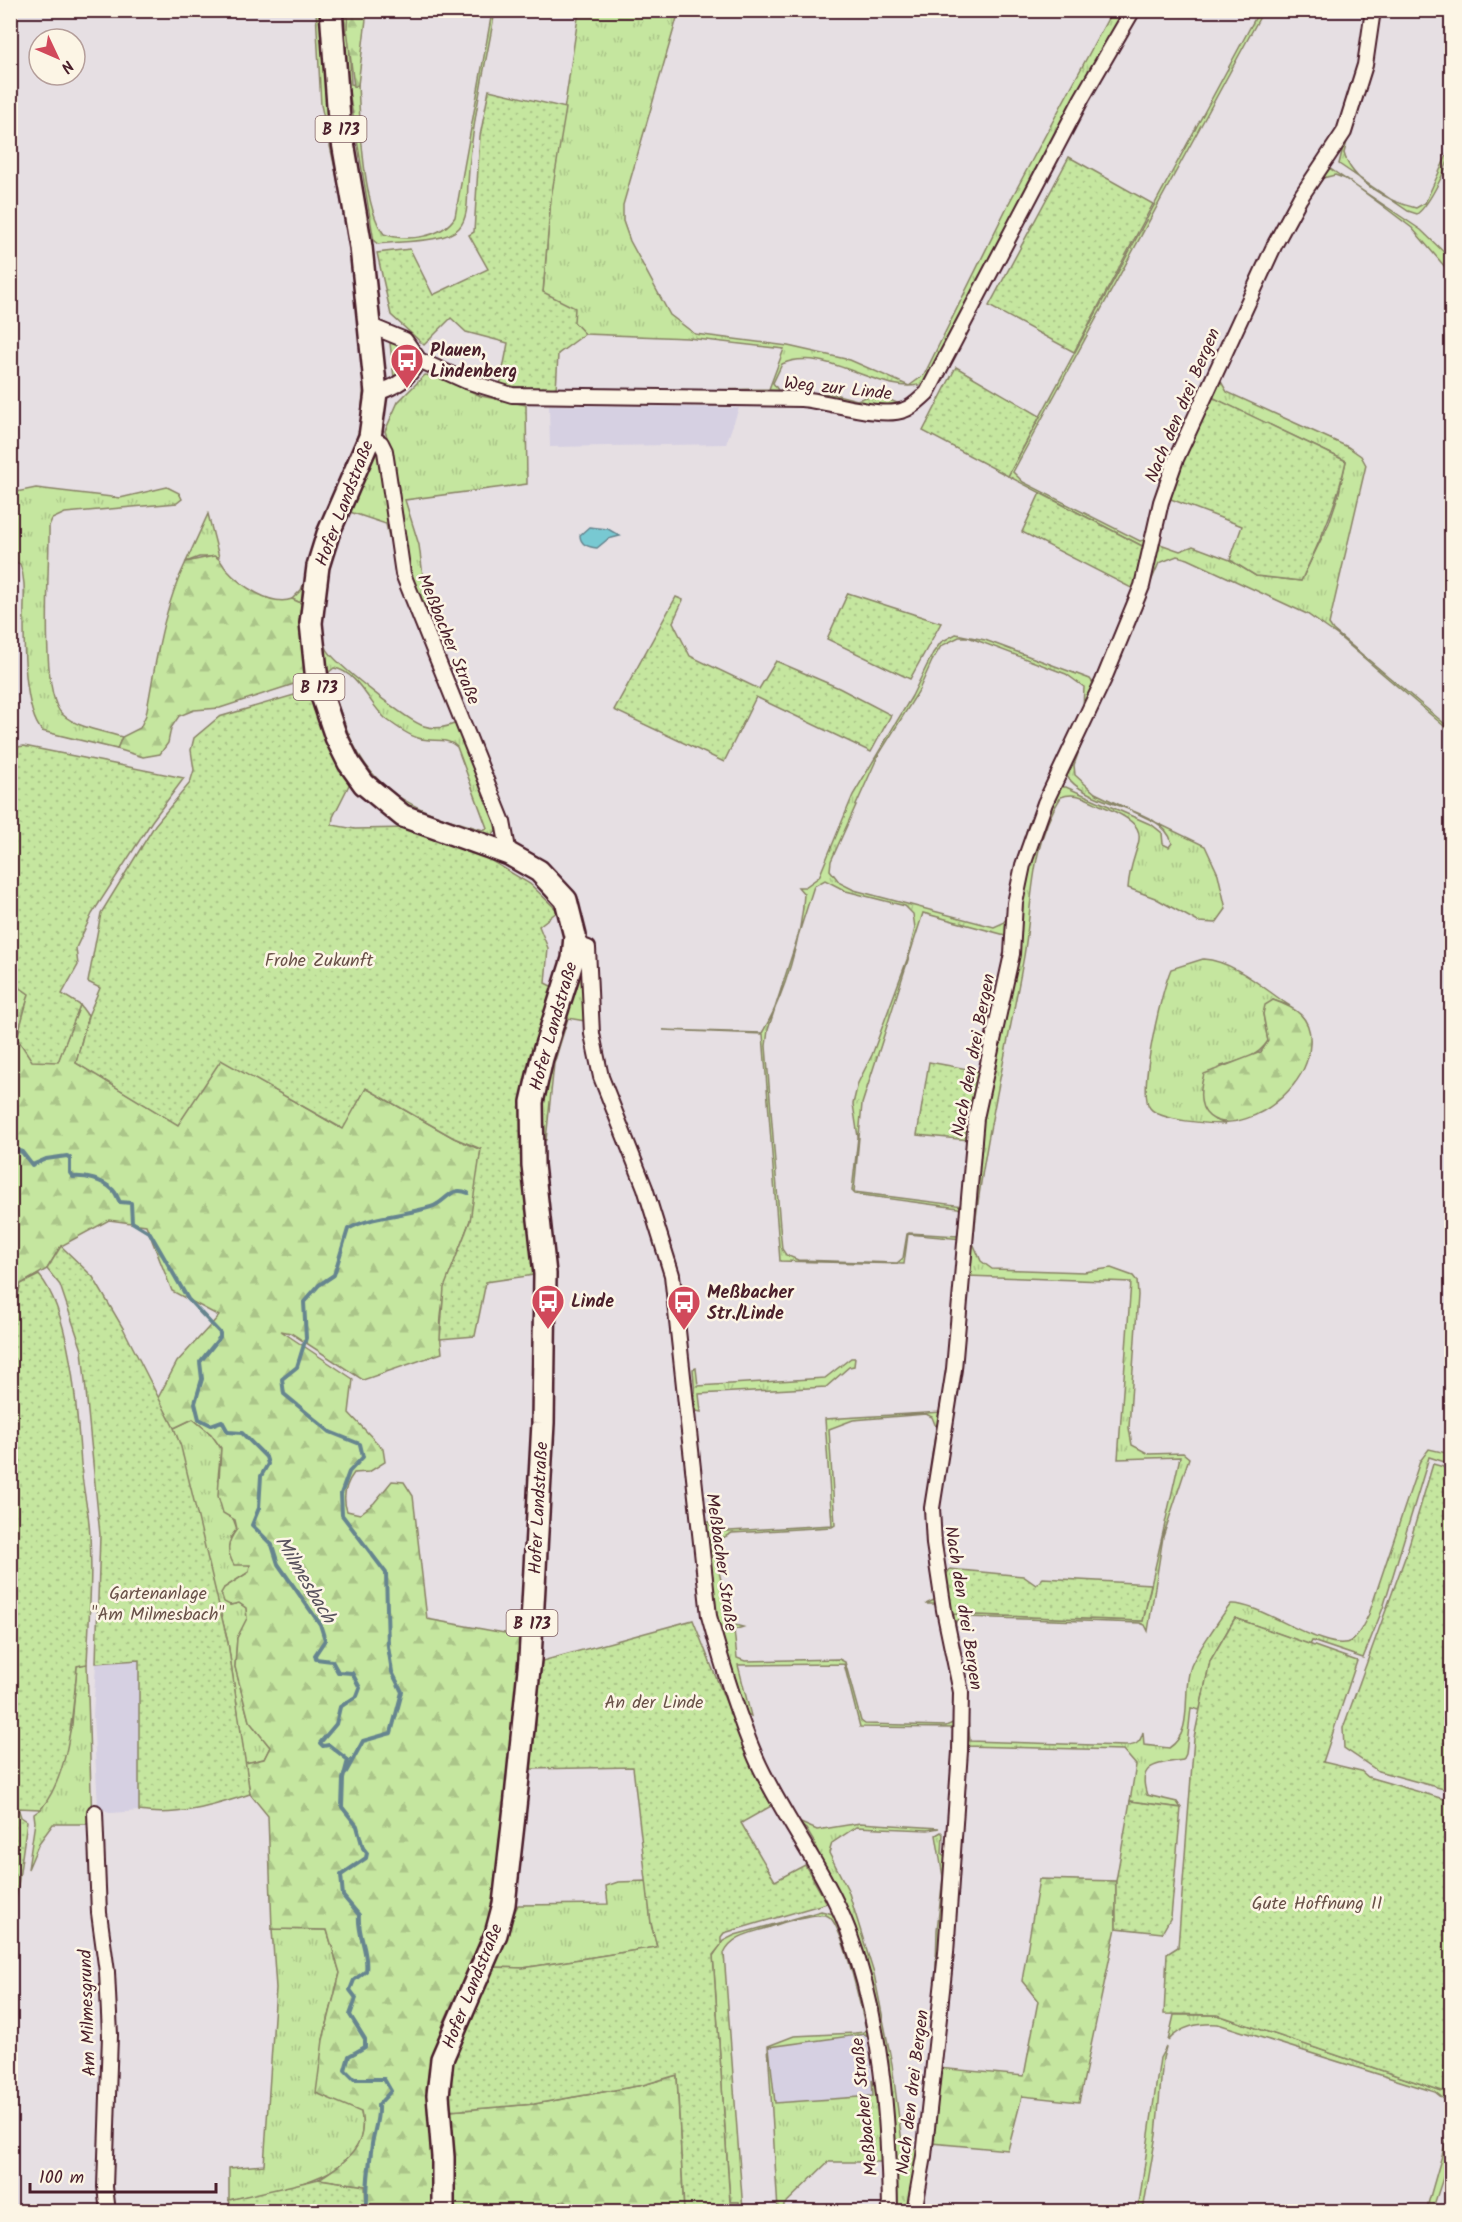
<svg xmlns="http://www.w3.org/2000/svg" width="1462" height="2222" viewBox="0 0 1462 2222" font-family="Kalam,sans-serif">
<defs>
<pattern id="grass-tufts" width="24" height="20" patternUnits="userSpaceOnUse" patternTransform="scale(1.5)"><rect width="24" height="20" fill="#c5e69f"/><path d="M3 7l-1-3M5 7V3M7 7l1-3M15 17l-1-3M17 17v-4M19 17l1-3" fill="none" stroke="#abc589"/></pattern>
<pattern id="forest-firs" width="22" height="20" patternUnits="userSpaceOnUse" patternTransform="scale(1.5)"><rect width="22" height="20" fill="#c5e69f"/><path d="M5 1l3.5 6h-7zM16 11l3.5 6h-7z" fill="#abc589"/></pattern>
<pattern id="park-dots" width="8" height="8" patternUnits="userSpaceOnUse" patternTransform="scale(1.5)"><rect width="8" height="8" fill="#c5e69f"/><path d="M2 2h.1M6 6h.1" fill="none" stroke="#abc589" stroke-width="1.8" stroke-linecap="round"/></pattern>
</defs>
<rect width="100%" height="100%" fill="#e6dfe3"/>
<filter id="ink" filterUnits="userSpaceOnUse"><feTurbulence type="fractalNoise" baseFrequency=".0167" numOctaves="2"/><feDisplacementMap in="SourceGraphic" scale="12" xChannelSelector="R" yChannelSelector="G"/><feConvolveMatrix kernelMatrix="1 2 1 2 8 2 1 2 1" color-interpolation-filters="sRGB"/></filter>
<g filter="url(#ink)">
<!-- built -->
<g fill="#d6d0e2">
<polygon points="549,405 739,408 726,444 550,447"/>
<polygon points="139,1660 139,1811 111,1813 98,1807 93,1716 96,1663"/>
<polygon points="866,2034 874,2096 775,2103 769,2047"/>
</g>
<!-- grass -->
<g fill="url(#grass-tufts)" stroke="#888265" stroke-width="1.5" fill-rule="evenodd">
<polygon points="316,11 325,11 356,247 369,417 303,604 292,599 301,590 308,573 351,458 360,426 365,374 347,223 321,105"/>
<path d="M344,11H348L351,84L358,85C360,120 363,209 384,234C406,242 442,238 455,217L492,12L495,11C485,68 471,126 468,184C467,197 469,217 459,228C446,243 398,241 378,244L374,241L348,86Z"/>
<path d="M579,11H679L623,205V221L630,241L670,315L695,334L788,346L850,360L909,386L924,375L1009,203L1112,11H1129L925,383C884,399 828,344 782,364L773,383L778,390L834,394L857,400L876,394L897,403H905L874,407L816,394L700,392L699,390L769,389L784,349L688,338L585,334L543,293L551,197Z"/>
<path d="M1259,11H1263L1013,472L1023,482L1140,541L1144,540L1160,481L1236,311L1275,231L1337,131L1351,100L1370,11C1367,58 1355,109 1331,149C1313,178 1293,204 1277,234C1256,274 1238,316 1219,358C1190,420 1162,481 1146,548L1008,476Z"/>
<path d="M1376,11H1384L1378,23L1344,153C1351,181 1389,202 1416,208L1425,203L1451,146C1451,162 1430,204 1417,214L1408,211L1339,164Z"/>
<path d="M1329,168L1421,230L1451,259V274L1412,228L1383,206L1346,179L1335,175L1323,178L1286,231L1221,370L1220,380L1227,392L1348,447L1361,456L1366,465L1329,624L1333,630L1451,729V732L1337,635L1307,614L1188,559L1177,556L1159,563L1080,748L1074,765L1075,775L1095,793L1205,846L1218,874L1226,909L1216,923L1198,922L1155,898L1128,888C1131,839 1164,831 1100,805C1087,799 1075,791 1061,797C1030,844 1033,902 1024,956C1007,1052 983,1146 973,1243L981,1261L992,1269L1084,1272L1111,1268L1133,1276L1137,1281L1138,1295L1129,1428L1132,1445L1149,1454L1183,1453L1189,1458L1163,1537L1148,1631L1145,1625L1140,1623L965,1617L956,1621L955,1627L965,1687L970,1741L1124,1746C1135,1746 1140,1744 1143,1732L1144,1745L1169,1748C1195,1731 1181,1692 1191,1666C1196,1654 1222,1615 1231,1604C1261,1602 1327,1655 1351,1641C1360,1635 1364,1623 1369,1614L1420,1461L1429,1449L1451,1454V1464L1429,1457L1383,1608L1363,1658L1312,1641L1310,1645L1235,1618L1210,1661L1200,1710L1191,1708L1186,1754L1183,1760C1158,1764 1136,1763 1147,1795L1177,1802L1181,1808L1130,1801L1136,1765L1123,1750L964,1746L965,1706L942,1572L945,1576L951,1614L1143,1621L1180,1457L1118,1459L1131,1282L967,1276L965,1304L962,1302L965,1273L971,1263L969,1222L972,1181L977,1150L980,1145L979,1125L984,1088L996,1069V1032L1020,953L1017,918L1025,871L1034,837L1054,792L1058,787H1066L1152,825L1162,833L1163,844L1169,847L1172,843C1163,806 1086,807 1066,775L1124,640L1155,552L1160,544L1180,551L1193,546L1230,560L1256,576L1301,581L1329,523L1339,493L1346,461L1211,397L1172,482L1158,534L1156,532C1159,489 1296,187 1329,168Z"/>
<polygon points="390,343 401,345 408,357 403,372 394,378"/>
<polygon points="425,375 439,377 481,396 526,405 527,484 405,500 419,545 425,591 432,609 421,613 414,601 395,487 393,456 385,431 398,402"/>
<path d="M377,450L380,452L393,534L389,537L386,524L350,512C335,545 311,614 327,649C333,662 409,722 424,726C436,730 448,727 459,722L499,827L489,839L423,817L386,796L352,753L324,677L318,628L330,550L373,451ZM334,668C358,672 369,704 386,719C394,725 408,735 418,738C432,743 446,736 457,747L487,828L483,830C411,809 369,794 342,717C337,702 331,688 329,672Z"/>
<path d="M167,487L179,493L182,499L177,503L65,513L52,519L49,526C50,563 39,692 62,714C77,728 103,731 122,737L117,749L42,731C24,710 24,648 24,620C23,600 27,584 20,564L11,560V493L36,488L120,498Z"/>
<polygon points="208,514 219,557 199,557 186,562"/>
<path d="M956,634L985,640L1090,679L1093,683L1046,794L1009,936L923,913L862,1104L854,1192L964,1206L962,1211L958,1208L855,1194L852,1191L858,1137L853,1104L858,1083L872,1055L908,957L915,928L913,914L905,906L846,891L825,880L814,886L768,1030L766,1046L780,1227L782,1249L786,1255L798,1260L897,1263L903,1258L907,1234L909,1233L958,1236L961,1232L962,1239L908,1234L904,1264L780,1261L763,1034L663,1030L762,1033C784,997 802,936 804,894L798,887H805L819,877L853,795L912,696L933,653L941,642ZM959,637H968L1066,674L1084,687L1083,709L1028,825L1019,857L1009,915L1003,923L994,927L854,890L840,883L830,870L831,861L878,756L918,692L932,661L941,646Z"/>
<polygon points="582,956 594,1075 585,1021 568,1018 554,1064 546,1140 536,1144 540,1093"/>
<path d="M1203,959C1235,961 1264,989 1290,1006L1273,1000L1263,1014L1268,1041C1257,1058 1240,1061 1221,1066L1215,1120L1226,1124C1210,1124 1160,1121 1150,1108C1137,1093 1162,989 1171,969Z"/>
<polygon points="851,1358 855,1358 854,1366 849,1367 826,1387 699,1394 701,1412 696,1411 693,1369 696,1368 698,1386 825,1378"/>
<path d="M942,1412L929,1509L932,1562L942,1617L935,1604H926L936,1599L926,1521L927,1494L936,1427L932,1417L926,1414L853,1420L829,1429L835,1525L832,1527L732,1533L715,1542L714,1550L731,1624L743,1627L734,1630L737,1658L745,1661L839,1659L845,1662L861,1721L865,1724L946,1726L955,1722L956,1710L944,1625C961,1682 958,1740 953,1798L955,1761L952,1759L957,1728L860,1727L844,1664L738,1665L751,1716L747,1714L708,1597L713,1576L707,1563L703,1526L704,1522H710L713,1532L832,1525L825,1419Z"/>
<polygon points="193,1419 211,1434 221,1448 218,1478 237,1529 230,1538 245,1564 250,1565 249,1572 224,1588 230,1605 239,1603 246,1608 248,1618 237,1638 235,1667 249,1721 270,1747 264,1759 245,1763 228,1643 174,1428"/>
<polygon points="87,1664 92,1824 53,1824 39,1843 28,1869 35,1822 34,1814 41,1809 72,1725 77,1665"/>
<polygon points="796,1821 817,1830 860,1823 939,1828 928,1830 856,1827 832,1843 829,1853 848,1890 874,1974 892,2064 902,2142 907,2148 913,2150 918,2146 922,2126 935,1999 937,1930 943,1877 936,1835 941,1832 943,1834 942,1854 946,1857 947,1868 926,2113 910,2211 895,2211 880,2041 814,1842 806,1829"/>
<polygon points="647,1881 651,1923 657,1947 523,1968 489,1967 518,1905 608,1904 606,1886 618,1882"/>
<path d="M821,1911L833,1914L837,1918L863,2002L868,2034L866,2036L865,2034L769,2047L775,2103L873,2096L872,2080L878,2095L886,2162H828L784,2205L783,2211H778L768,2046L794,2036L855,2033L864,2032L866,2029C861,2009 843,1924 828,1916C819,1911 781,1923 770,1927C752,1933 732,1935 724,1953L743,2211H740L739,2202H730L713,1956L723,1941L735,1935Z"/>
<path d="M272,1929L327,1930L340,1973L323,2040L361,2112C376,2180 275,2189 229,2200V2168L264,2165L276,1988Z"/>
<path d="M1174,2015H1218L1451,2094V2118L1445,2100L1435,2092L1218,2024C1198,2023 1181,2026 1168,2041Z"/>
<polygon points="1166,2047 1163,2058 1156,2135 1143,2211 1138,2211 1160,2058"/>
<polygon points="1451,2124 1451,2154 1432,2211 1426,2211"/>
</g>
<!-- forest -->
<g fill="url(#forest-firs)" stroke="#888265" stroke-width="1.5">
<polygon points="348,11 367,11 358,85 354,87 347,28"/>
<path d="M214,556C221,558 221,563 226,569C240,585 271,607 292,599L303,604L308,674L300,682L220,708L194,710L179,716L171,728L168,743L160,754L143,757L117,749L122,737L140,728L146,715C156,662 162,611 186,562Z"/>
<path d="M11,981L29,994L17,1038L58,1061L80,1005L88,1016L76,1063L178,1124L221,1059L342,1129L366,1088L454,1138L481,1150C477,1173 477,1201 469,1223C452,1270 435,1301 442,1353L363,1380L291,1333L281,1331L353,1379L349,1413L383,1449L385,1462L369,1472L354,1473C345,1485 342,1497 347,1511L360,1514L374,1503L392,1481L404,1482L413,1496L427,1619L521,1636L525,1640L504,1874L490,1919L443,2024L432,2055L426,2089L436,2157L435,2211H366L365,2186L319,2179C345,2162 369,2147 361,2112L316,2093L323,2040L340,1973L327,1930L272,1929L268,1816L250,1794L245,1763L264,1759L270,1747L249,1721L235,1667L237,1638L247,1618L246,1608L239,1603L230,1605L224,1602L221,1593L224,1588L249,1572L250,1565H234C226,1551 227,1542 237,1529L235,1520L223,1513L218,1496L221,1448L211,1434L193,1419L174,1428L158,1398L177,1362L219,1316L172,1291L146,1225L109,1220L61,1246L47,1269L21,1284L11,1320Z"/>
<path d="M1273,1000C1296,1008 1312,1017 1310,1044C1306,1115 1179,1162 1204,1074L1261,1052L1268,1041L1263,1014L1265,1005Z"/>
<polygon points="1039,1879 1116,1881 1116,1928 1079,2102 1022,2096 1008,2150 931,2143 938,2068 1024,2076 1038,2001 1022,1981"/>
<polygon points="677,2075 684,2211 574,2211 566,2201 560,2202 548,2211 451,2211 449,2111 534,2104 643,2085"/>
</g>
<!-- park -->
<g fill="url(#park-dots)" stroke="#888265" stroke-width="1.5">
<polygon points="489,90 566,108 551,198 543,292 575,308 574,322 585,334 558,354 556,391 500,385 508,343 466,332 451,318 424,345 391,315 377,253 410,249 433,295 488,269 469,235 474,232 480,136"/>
<polygon points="1069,157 1153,204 1074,352 989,306"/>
<polygon points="956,367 1040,416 1008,476 923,431"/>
<path d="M1210,396L1346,461C1337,504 1320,541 1301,581L1256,576L1230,560L1242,526L1168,498L1172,482Z"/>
<polygon points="1040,493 1146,548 1137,591 1022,532"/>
<polygon points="848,593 941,623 910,679 827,639"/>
<polygon points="676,597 683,600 673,622 690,656 759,689 776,661 839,688 891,715 871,752 756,697 724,762 614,710"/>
<path d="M301,693L317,700L351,781L333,817L332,825L355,829L408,828L480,854L530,884L558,911L539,926L548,948L545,983L553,987C542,1036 522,1090 522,1141C522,1186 529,1231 542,1274L486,1282L475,1336L440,1339L444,1288L470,1221L481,1149L454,1138L366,1088L343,1129L221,1060L178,1125L76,1063L88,1016L100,988L88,982L101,913L155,825L190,783L194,770L191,750L194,738L219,717Z"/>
<polygon points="24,746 184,778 152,821 92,914 76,948 78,965 62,994 80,1005 58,1062 32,1061 17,1038 29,994 11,981 11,748"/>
<polygon points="929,1062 979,1071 969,1140 917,1135"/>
<path d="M61,1246L93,1277L123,1328L174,1428L181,1447L228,1643L250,1794C214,1806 177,1817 139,1811V1660L96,1663L100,1535L82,1350L60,1285L47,1269Z"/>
<path d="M39,1275C72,1313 77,1414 81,1464C82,1481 85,1497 88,1514C94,1563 89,1615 87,1664L77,1666C73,1710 70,1774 41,1809L18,1808L21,1817L27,1821L11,1936L10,1320L21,1284Z"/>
<polygon points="1433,1464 1451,1469 1451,1791 1378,1771 1344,1748 1343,1728 1406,1555"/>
<polygon points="950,1569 1023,1576 1036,1585 1043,1578 1151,1584 1143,1621 950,1614 945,1576"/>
<polygon points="1235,1618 1357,1661 1323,1762 1361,1771 1368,1777 1451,1801 1451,2094 1218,2015 1164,2014 1167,1954 1178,1947 1194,1738 1210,1661"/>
<polygon points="693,1620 750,1762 773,1805 741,1823 775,1881 805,1865 827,1903 724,1933 721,1937 721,1945 713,1955 730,2202 739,2202 740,2211 684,2211 677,2075 643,2085 534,2104 449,2111 451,2066 489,1967 523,1968 657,1947 651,1923 633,1767 531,1769 542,1661"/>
<polygon points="1130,1801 1181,1808 1171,1917 1162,1933 1116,1928 1116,1881"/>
<polygon points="319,2179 365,2186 366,2211 232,2211 229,2200"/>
</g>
<!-- water -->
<path fill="#78c9d2" stroke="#66858f" stroke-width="1.5" d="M589,527L608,529L620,536L608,539L597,548C589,547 580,545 580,535Z"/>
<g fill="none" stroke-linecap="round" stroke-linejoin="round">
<!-- stream -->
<g stroke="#66858f" stroke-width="4">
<path d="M10,1148L22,1152L32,1165L46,1159L67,1156L70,1158V1173L73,1177C86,1176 103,1180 113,1190C117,1194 117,1198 120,1202L131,1203L132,1222L150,1233L188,1299L220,1333V1337L200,1362L202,1379L195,1403L199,1419L211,1425L222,1421L228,1432L242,1433L266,1457L268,1464L261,1476L259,1508L252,1525L272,1545L278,1564L320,1624L325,1640L315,1655L316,1659L332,1661L338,1672L352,1673L360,1688L357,1696L340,1707L336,1724L320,1743L323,1746L329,1745L348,1760L343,1779L342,1807L357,1826L363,1848L367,1853L366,1858L341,1875L343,1896L359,1915C357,1934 369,1952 366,1971L354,1980L350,1990L356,1998L350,2015L365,2039V2047L349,2056L345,2070L354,2079H384L391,2091L378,2105C379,2120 374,2130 372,2144C369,2166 366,2188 367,2212"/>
<path d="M346,1772L363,1741L391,1733L402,1692L392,1672L388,1646L386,1573L342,1515L341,1494L349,1472L363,1457L360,1444L330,1432L284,1394L282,1379L297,1367L306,1338L304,1302L319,1285L334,1275L348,1229C375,1215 402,1216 431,1207C446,1203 450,1185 468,1193"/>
</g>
<defs>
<g id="minor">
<path d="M371,326L405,340L419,360L466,381L512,395L801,399C828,401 881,419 904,410C913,407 920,399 927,393L1082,98L1133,10"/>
<path d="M376,393C396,387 409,379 419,360"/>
<polyline points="370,437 381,443 385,451 403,574 503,822 509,854"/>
<path d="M575,943L588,948L592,1034L601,1077L645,1188L672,1275L709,1616C722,1664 736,1712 756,1758C782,1817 825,1869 848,1930C881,2019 889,2117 890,2212"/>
<polyline points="95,1812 99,1913 107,1972 110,2035 105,2187 108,2212"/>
<polyline points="914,2212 924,2156 946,1953 960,1751 961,1692 944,1610 934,1544 932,1508 954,1369 976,1118 1012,954 1015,903 1023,865 1045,803 1103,681 1142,586 1161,502 1176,459 1275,244 1300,198 1344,132 1365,65 1373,10"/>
</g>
<polyline id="primary" points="331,10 339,119 361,247 376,393 370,437 328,534 318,566 311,623 317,681 336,737 349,763 364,784 403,816 509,854 539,871 566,900 575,936 573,959 542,1058 532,1102 533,1165 545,1274 543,1423 530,1659 515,1807 504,1904 496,1934 442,2059 438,2095 443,2157 443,2212"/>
</defs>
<!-- minor casing -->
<use href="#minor" stroke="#4a1f2b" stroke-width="18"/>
<!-- primary casing -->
<use href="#primary" stroke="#4a1f2b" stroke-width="26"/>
<!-- minor -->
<use href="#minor" stroke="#fcf5e5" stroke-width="14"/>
<!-- primary -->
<use href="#primary" stroke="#fcf5e5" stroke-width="21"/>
</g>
</g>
<!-- icons -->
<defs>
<symbol id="bus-pin" viewBox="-11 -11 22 30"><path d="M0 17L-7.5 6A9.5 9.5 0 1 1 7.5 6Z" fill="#d1495b" stroke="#fcf5e5"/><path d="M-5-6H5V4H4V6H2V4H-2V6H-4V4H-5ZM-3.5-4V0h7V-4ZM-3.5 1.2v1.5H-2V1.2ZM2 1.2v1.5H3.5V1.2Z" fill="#fff"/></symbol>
</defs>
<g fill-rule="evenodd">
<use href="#bus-pin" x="388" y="341" width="38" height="52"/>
<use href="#bus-pin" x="529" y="1282" width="38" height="52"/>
<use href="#bus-pin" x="665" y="1283" width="38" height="52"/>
</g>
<g text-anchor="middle" stroke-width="5" stroke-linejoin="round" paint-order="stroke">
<!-- shield labels -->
<g fill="#fcf5e5" stroke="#7f5f63" stroke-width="1.5">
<rect x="315.5" y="116" width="51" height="26" rx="4.5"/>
<rect x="293.5" y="674" width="51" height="26" rx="4.5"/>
<rect x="506.5" y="1610" width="51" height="26" rx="4.5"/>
</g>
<g font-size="16" font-weight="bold" fill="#4a1f2b">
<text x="341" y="135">B 173</text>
<text x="319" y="693">B 173</text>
<text x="532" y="1629">B 173</text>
</g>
<!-- poi labels -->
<g font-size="18" font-weight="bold" fill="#4a1f2b" stroke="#fcf5e5" text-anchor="start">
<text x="430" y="356">Plauen,<tspan x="430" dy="21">Lindenberg</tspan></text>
<text x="707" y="1298">Meßbacher<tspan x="707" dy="21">Str./Linde</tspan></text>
<text x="571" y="1307">Linde</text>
</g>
<!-- street labels -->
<g font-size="18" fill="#4a1f2b" stroke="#fcf5e5">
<text transform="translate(838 388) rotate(6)" y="6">Weg zur Linde</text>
<text transform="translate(1182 405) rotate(-67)" y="6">Nach den drei Bergen</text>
<text transform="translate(344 503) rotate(-69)" y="6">Hofer Landstraße</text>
<text transform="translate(449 639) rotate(68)" y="6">Meßbacher Straße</text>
<text transform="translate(553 1026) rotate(-74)" y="6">Hofer Landstraße</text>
<text transform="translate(973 1055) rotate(-79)" y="6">Nach den drei Bergen</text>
<text transform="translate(538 1508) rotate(-87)" y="6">Hofer Landstraße</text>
<text transform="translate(722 1562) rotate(82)" y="6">Meßbacher Straße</text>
<text transform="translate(964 1608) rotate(81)" y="6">Nach den drei Bergen</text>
<text transform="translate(472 1986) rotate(-68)" y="6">Hofer Landstraße</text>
<text transform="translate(87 2013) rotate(-92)" y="6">Am Milmesgrund</text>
<text transform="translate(912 2092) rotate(-83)" y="6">Nach den drei Bergen</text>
<text transform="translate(864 2107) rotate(-96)" y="6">Meßbacher Straße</text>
</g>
<!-- park labels -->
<g font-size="18" fill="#695148" stroke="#fcf5e5">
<text x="319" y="966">Frohe Zukunft</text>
<text x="158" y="1599">Gartenanlage<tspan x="158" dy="21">"Am Milmesbach"</tspan></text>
<text x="654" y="1708">An der Linde</text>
<text x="1317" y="1909">Gute Hoffnung II</text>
</g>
<!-- water labels -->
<g font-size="20" font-style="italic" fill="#58525d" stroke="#fcf5e5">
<text transform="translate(306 1579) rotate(59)" y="7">Milmesbach</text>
</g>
</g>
<!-- margin -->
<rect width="1462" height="2222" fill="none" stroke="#fcf5e5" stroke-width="36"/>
<rect x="18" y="18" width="1426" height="2186" fill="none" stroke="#4a1f2b" stroke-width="2" filter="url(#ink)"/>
<!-- north arrow -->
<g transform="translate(57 57) rotate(134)"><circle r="28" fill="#fcf5e5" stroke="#b59f9b" stroke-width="1.5"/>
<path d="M0-4.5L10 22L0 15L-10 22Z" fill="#d1495b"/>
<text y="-9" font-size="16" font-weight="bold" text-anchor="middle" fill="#4a1f2b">N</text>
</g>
<!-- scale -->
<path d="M30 2183v9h186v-9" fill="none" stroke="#4a1f2b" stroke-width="3"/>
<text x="39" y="2183" font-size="18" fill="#4a1f2b" stroke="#fcf5e5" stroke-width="4.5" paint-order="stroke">100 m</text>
</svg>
